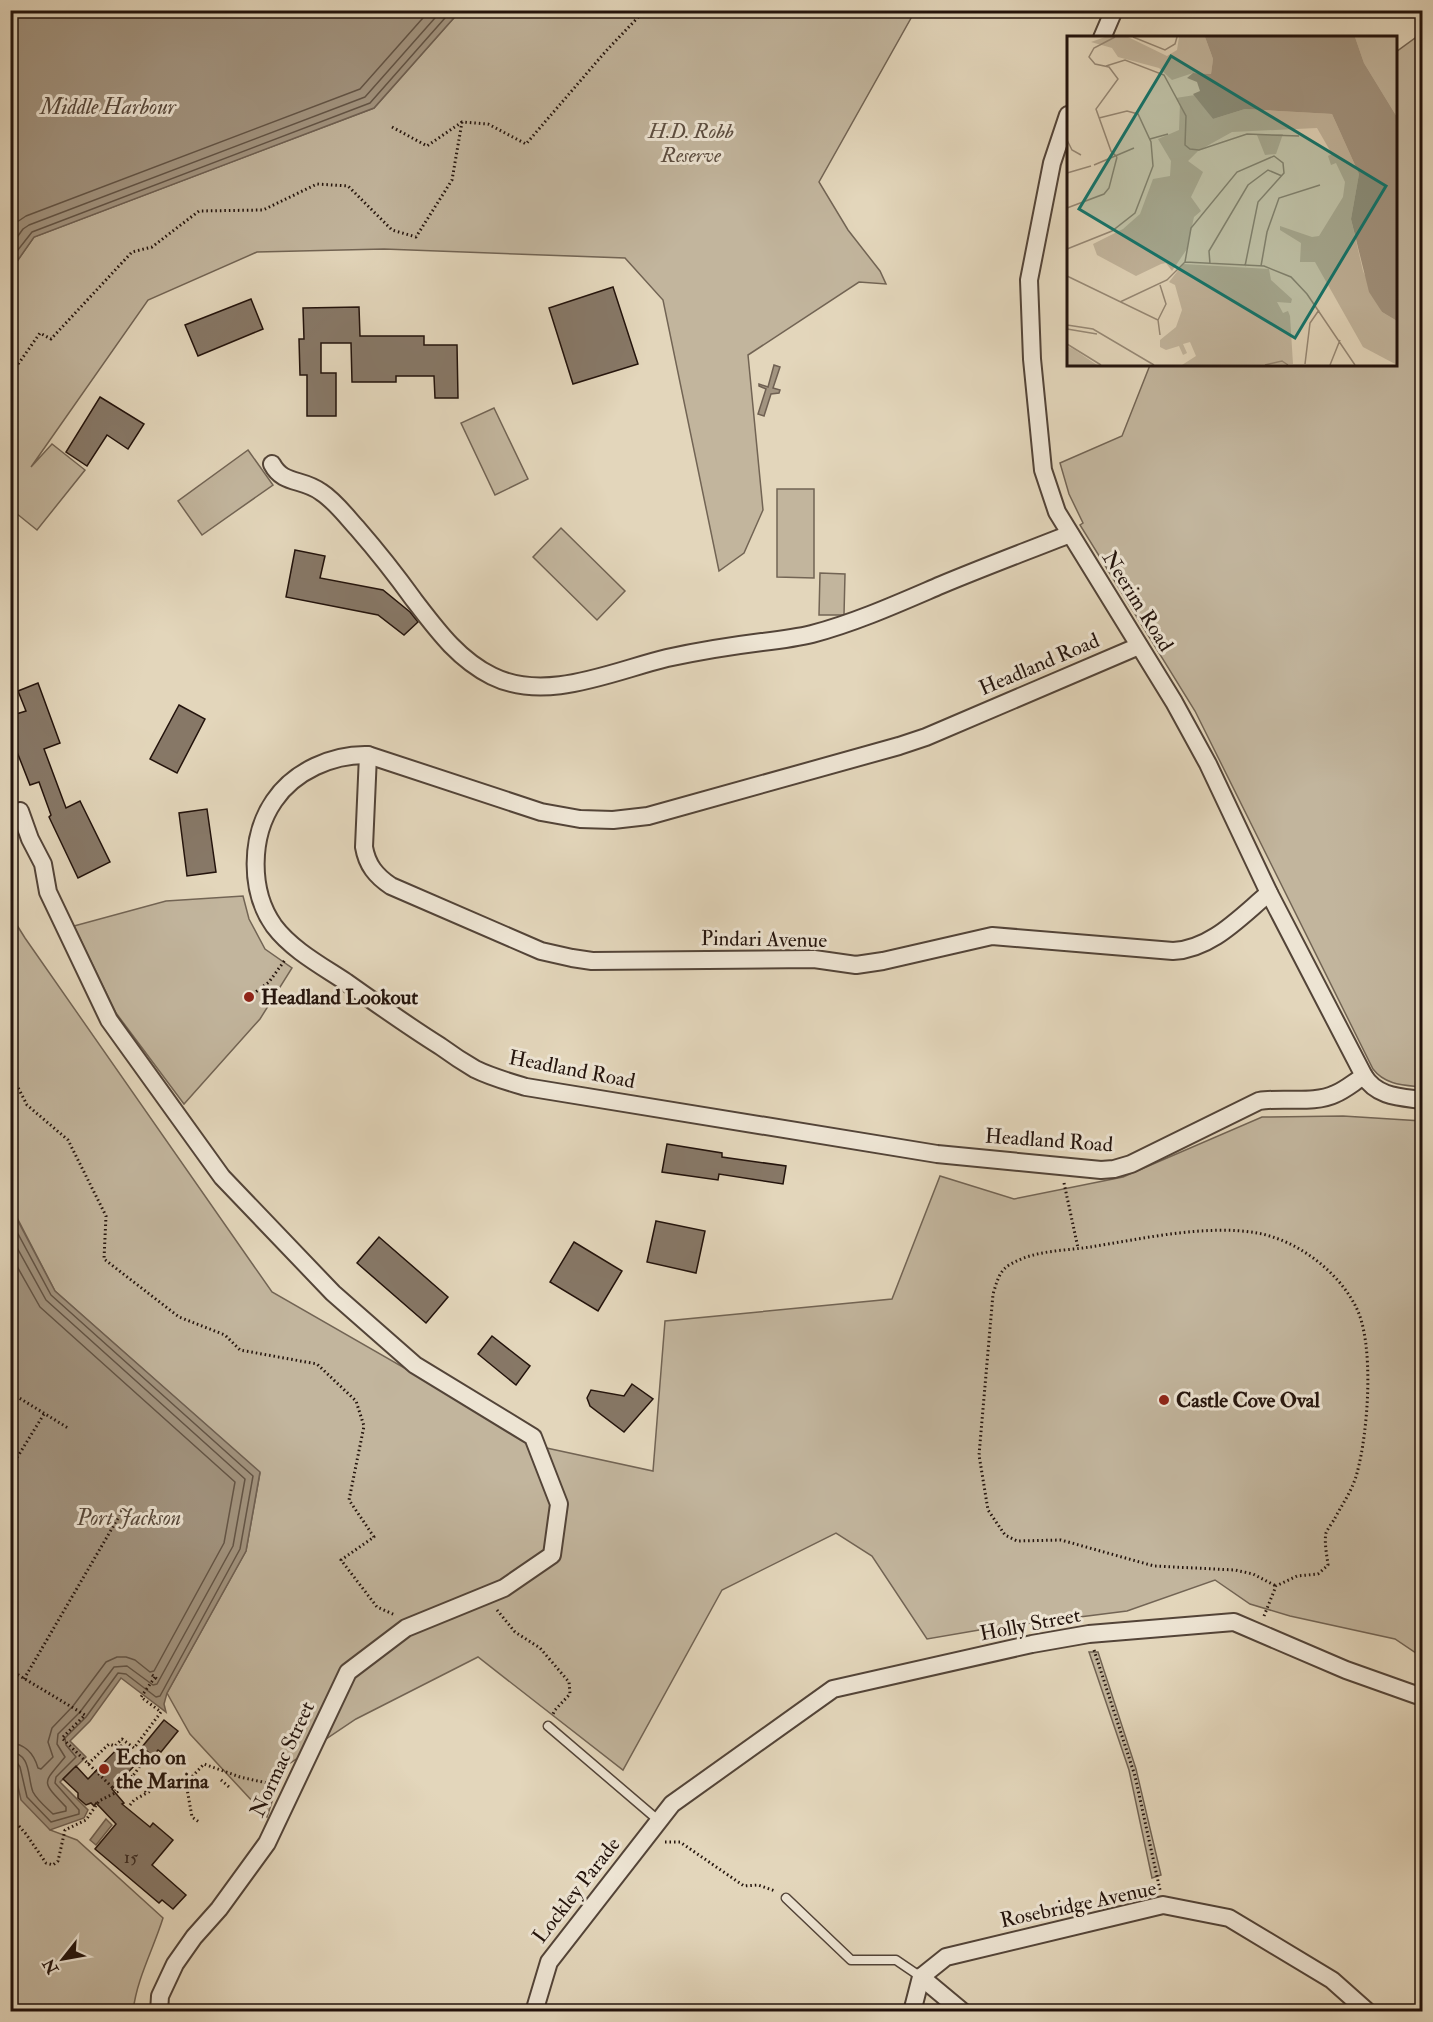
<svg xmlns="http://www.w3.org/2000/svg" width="1433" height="2022" viewBox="0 0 1433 2022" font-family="'IM FELL Double Pica',serif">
<rect width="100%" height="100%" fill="#e3d6bb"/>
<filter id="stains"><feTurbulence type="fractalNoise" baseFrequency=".00333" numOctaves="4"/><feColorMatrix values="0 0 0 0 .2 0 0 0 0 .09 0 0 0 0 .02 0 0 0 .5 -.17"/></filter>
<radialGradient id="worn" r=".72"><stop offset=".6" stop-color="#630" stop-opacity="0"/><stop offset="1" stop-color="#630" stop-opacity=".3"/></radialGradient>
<!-- green -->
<g fill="#c2b59d" stroke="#726454" stroke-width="1.5">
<polygon points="460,11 915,11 819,182 848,230 880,271 886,284 859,282 748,355 763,510 744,553 719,571 663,300 625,258 384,249 257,252 148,300 31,467 52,444 85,470 37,530 11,509 11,270 34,237 374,108"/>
<path d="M1422,33V1087C1404,1085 1385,1085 1373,1069L1195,711L1080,525L1083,523L1069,494L1060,463L1122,436L1150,365L1396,364V52Z"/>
<polygon points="494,408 528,479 495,495 461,423"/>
<polygon points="248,450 273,485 202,535 178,501"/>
<polygon points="777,489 814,489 814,578 777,577"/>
<polygon points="561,528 625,591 597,620 533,557"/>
<polygon points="820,573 845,574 844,615 819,615"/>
<polygon points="243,896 249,919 265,949 292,968 260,1019 184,1104 116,1013 74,926 166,901"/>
<polygon points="10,914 25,938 272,1292 542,1447 653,1471 665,1321 892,1299 940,1176 1014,1199 1123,1177 1262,1117 1343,1116 1422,1121 1422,1657 1395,1639 1290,1616 1250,1604 1215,1580 1127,1611 985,1629 927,1639 872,1556 836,1533 722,1590 623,1770 478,1657 356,1719 283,1768 267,1817 190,1734 167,1693 246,1551 260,1473 55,1291 11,1206"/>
<polygon points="1089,1652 1098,1652 1136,1769 1161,1875 1152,1878 1129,1770"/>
<path d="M10,1761L50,1830L77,1840L163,1918C153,1950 137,1978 133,2011H11Z"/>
</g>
<!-- water -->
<g fill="#a29480" stroke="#6f6052" stroke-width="1.5">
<polygon points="11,10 460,10 460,11 374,108 34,237 11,270"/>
<polygon points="774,365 780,367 773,388 780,390 779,393 771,394 764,416 758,414 766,389 759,386 759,384 768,387"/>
<polygon points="10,1206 55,1291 260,1472 246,1551 167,1693 164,1704 166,1712 121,1678 90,1721 70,1741 86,1757 60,1782 88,1810 84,1818 50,1830 21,1800 14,1769 11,1761"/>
<polygon points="106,1819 112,1825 96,1845 90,1840"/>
</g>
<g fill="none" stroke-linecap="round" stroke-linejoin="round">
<!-- shore -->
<g stroke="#625446" stroke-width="1.5">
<polyline points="10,231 17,222 26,216 360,89 430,10"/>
<polyline points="10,247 23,229 29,225 365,97 442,10"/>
<polyline points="10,260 32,232 370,103 452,10"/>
<polyline points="10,1219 51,1295 253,1476 240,1549 160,1696 156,1697 126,1674 118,1673 86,1717 65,1738 66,1745 76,1757 56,1777 55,1783 79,1810 79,1814 51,1822 27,1797 20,1767 16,1761 10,1760"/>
<path d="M10,1235L46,1300L245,1479L233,1546L157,1684L153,1685L127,1666L114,1667L80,1712L58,1734L57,1744L65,1757C43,1784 40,1780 66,1807V1811L53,1814C47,1808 37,1800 33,1792C27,1777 32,1754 10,1752"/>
<path d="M10,1254L40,1307L235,1482L224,1543L154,1671L150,1672L135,1660L126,1657H117L106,1662L73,1706L52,1728L48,1742L53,1757L41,1769L38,1768C34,1754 26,1744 10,1743"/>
</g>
</g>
<!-- building -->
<g fill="#877867" stroke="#23130c" stroke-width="1.5">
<polygon points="613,287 638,364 573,384 549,308"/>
<polygon points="251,299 263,329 198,356 185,325"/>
<polygon points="359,307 360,336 424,336 424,345 457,345 458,398 435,398 434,376 396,376 396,382 352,382 351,343 321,343 321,373 336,373 336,416 307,416 307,375 300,375 299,339 304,339 303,308"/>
<polygon points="100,397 144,424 128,449 107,435 87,466 66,452"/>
<polygon points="295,550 325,556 320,578 383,590 410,612 418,622 404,635 378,615 286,597"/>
<polygon points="38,683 60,743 44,749 66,808 80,801 110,862 78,878 49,817 51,815 39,782 30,785 10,734 10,725 16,723 13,715 26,711 18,691"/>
<polygon points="179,705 205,719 177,773 150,759"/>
<polygon points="207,809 216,872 187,876 179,813"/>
<polygon points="667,1144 722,1153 722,1157 786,1166 783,1184 719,1174 718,1180 662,1172"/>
<polygon points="656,1221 705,1231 696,1273 647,1262"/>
<polygon points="379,1237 448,1297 426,1323 357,1263"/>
<polygon points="574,1242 622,1271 598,1311 550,1282"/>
<polygon points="492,1336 530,1366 516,1385 478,1354"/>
<polygon points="632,1384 653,1399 624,1432 590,1406 587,1398 591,1390 624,1396"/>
<polygon points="164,1720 178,1731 161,1752 158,1750 153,1756 142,1747"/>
<polygon points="121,1745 138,1762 112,1789 124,1803 122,1804 150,1827 153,1823 173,1840 152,1865 186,1895 173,1909 162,1900 159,1903 95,1849 116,1824 96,1803 94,1806 91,1803 86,1805 78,1798 78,1793 63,1779 76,1766 88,1779"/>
</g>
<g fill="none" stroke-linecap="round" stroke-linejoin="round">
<defs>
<g id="service">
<polyline points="548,1726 658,1820"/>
<polyline points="786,1898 851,1960 896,1960 921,1977"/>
</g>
<g id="minor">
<polyline points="1102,38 1114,10"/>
<path d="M1068,115L1052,163L1029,280L1032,359L1043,470L1057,512L1174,702L1208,764L1269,893L1364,1076C1377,1097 1400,1097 1422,1100"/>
<path d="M272,464C283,485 302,478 321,492C335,501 346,516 357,528C377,551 396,575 414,600C437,630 458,659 492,676C546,703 613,671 667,658C699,651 730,646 762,642C779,640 796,638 812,634C857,622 899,603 941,585C984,567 1027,551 1070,534"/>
<path d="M1139,646L926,737L899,746L648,816L613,820L580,819L541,812L368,755C333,754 294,771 274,801C250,836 249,891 274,926C292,950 322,966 346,982C377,1004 408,1026 440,1046C451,1054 463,1062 475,1069C491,1077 509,1082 526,1087L937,1154L1101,1170L1114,1169L1131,1164L1259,1101C1282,1097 1315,1104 1335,1094C1345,1090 1354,1082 1364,1076"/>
<path d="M368,755L364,847C367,865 376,876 391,886L541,951L572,958L592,961L814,959L856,965L883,961L992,936L1173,951C1212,949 1241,916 1269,893"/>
<polyline points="20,811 30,839 43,864 48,892 109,1020 222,1177 333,1293 415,1365 533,1437 559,1504 552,1555 504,1588 406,1628 348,1672 267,1843 219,1909 194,1937 175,1964 160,1996 159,2012"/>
<polyline points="921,1977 946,1957 1163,1905 1229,1918 1332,1980 1368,2012"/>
<polyline points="921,1977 963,2012"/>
<polyline points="534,2012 549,1962 672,1804 833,1689 1032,1644 1089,1634 1234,1622 1346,1670 1422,1697"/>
<polyline points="912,2012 921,1977"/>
</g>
</defs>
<!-- service casing -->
<use href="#service" stroke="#534438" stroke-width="11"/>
<!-- minor casing -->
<use href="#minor" stroke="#534438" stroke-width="20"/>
<!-- path -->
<g stroke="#23130c" stroke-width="3" stroke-dasharray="1.5 3" stroke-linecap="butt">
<polyline points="392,127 427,146 462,122"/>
<polyline points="10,368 19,363 40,333 51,339 132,252 152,247 199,211 263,210 317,184 348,186 392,230 416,237 452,180 462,122 488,124 526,144 606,51 645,10"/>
<polyline points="10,462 14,470"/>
<polyline points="249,997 269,982 285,960"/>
<polyline points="10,1072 27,1105 68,1140 106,1216 104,1259 179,1317 225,1335 240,1350 317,1364 356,1401 364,1426 349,1500 374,1537 341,1560 377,1607 395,1615"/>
<polyline points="1064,1183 1078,1248"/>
<polyline points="16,1396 68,1428"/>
<polyline points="10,1469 44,1414"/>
<polyline points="497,1610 515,1632 540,1648 569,1682 570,1694 555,1710 552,1716"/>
<path d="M1264,1616L1276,1586L1297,1576L1318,1574L1328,1565C1327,1556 1324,1542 1326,1533C1328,1528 1333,1522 1335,1518C1343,1503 1353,1489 1357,1473C1368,1433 1375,1344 1356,1307C1338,1271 1297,1240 1257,1233C1206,1224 1141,1239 1090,1247C1064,1251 1035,1250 1011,1264C999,1270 997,1282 993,1294L979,1455L988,1510L1005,1535L1017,1541L1061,1540L1154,1566L1235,1570L1253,1574L1276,1586"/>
<polyline points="1094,1650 1135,1776 1160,1890"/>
<polyline points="10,1670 85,1715 62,1738 113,1788 119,1791"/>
<polyline points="152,1675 157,1679"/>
<polyline points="24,1679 121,1513"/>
<polyline points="88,1764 109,1744 115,1746 122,1739 134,1748 161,1712 141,1697 155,1677"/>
<polyline points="127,1773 132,1777 143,1762"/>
<polyline points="221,1780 229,1787"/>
<polyline points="186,1783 204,1764 240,1777 276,1785"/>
<polyline points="186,1783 192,1817 199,1822"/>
<polyline points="130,1805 134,1800 147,1793"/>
<polyline points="10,1816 26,1834 46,1863 53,1865 58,1861 65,1830 86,1820 99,1801 119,1791 132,1777 147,1793 170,1780 186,1783"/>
<polyline points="665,1842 680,1842 744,1886 758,1885 775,1891"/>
</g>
<!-- service -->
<use href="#service" stroke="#ede4d3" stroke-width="8"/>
<!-- minor -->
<use href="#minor" stroke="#ede4d3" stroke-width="16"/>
</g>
<!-- markers -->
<g fill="#8f2418" stroke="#ede4d3" stroke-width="2">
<circle cx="249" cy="997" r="6"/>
<circle cx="1164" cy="1400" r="6"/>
<circle cx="104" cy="1769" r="6"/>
</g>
<g text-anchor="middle" stroke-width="6" stroke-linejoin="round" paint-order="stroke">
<!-- number labels -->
<g font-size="18" fill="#3c2c23">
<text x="131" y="1863">15</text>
</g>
<!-- park labels -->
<g font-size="21" font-style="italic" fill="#5b4c3f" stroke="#ede4d3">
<text x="691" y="138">H.D. Robb<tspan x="691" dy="24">Reserve</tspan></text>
</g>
<!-- street labels -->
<g font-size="21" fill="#23130c" stroke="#ede4d3">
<text transform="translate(1138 601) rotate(58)" y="7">Neerim Road</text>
<text transform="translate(1039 664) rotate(-23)" y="7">Headland Road</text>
<text transform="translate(764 939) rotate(1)" y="7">Pindari Avenue</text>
<text transform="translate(572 1069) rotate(11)" y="7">Headland Road</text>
<text transform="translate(1049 1140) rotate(4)" y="7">Headland Road</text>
<text transform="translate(1030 1624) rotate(-11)" y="7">Holly Street</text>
<text transform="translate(282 1759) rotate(-65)" y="7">Normac Street</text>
<text transform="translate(576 1890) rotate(-52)" y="7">Lockley Parade</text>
<text transform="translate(1078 1904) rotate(-12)" y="7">Rosebridge Avenue</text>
</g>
<!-- poi labels -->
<g font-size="21" font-weight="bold" fill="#23130c" stroke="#ede4d3" text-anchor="start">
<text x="261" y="1004">Headland Lookout</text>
<text x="1176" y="1407">Castle Cove Oval</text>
<text x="116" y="1764">Echo on<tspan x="116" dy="24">the Marina</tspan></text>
</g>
<!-- water labels -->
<g font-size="22" font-style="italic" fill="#56473a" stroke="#ede4d3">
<text x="108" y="114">Middle Harbour</text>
<text x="129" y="1525">Port Jackson</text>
</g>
</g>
<!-- overview -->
<g transform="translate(1067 36)">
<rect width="330" height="330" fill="#e3d6bb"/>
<path d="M38,1H61L100,20L110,14L112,1H138L146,23L144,38L126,37L105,44L92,32L51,21L45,12L24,6ZM288,1H330V81L297,27ZM128,59L146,83L178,73L265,78L292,138L284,183L296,235L315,276L330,285V329L296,311L248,226H233L234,207L213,194V190L245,201L252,200L276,161L278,146L269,127L264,129L261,120L265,118L250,92L165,96L131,115L121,125L136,136L124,161L134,175L127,181L120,213L105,235L99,227L94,228L69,240L30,219L26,208L56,193L73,178L86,143L103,140L104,125L91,103L112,94L113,67L109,62ZM216,98L209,118L198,119L190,99ZM116,228L202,233L204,244L225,263L224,267L210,266L216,277L221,275L223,280L226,328L115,329L129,320L123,306L116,308L120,317L116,319L112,310L99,314L93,311V304L109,291L115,274L108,249L102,246ZM0,310L8,314L30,329H0Z" fill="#c2b59d"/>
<path d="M138,1H288L297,27L330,81V285L315,276L302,256L284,183L292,138L265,78L178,73L146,83L126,58L133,55L130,46L120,42L126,37L144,38L146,23Z" fill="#a29480"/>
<path fill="none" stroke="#968875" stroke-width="1.5" d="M48,1L27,12L22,21L28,28L42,31L51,43L29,73L44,115L50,121M66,1L98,14L108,8L110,1M39,30L58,24L97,39L119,80L118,109L123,113L132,114L180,98L232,100M83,103L101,98M0,104L5,114L14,119M27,129L67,112M0,137L24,130M0,172L37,158L42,152L50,121M0,213L45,195L68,177L86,130L84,106L71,78L60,75L32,82M118,226L197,230L224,241L240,258L288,329M143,228L142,215L181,149L201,134L215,140M194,230L200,196L212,162L253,149M0,240L91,284L93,299M53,266L100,244L118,226L124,192L170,136L207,120L216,127L217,137L191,166L178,230M91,284L99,268L93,249M0,289L26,293L87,329M0,293L30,298M0,308L34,329M238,328L243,287L252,274M198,329L215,325L221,329M263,329L273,304"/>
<path fill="#0f766e" fill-opacity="0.15" stroke="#0f766e" stroke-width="3" d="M104,20L319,150L228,302L12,173Z"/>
<rect width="330" height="330" fill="none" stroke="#23130c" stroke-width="3"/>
</g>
<!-- margin -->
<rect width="1433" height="2022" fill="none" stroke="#e3d6bb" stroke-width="36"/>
<rect x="12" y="12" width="1409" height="1998" fill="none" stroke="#23130c" stroke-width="3"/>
<rect x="18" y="18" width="1397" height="1986" fill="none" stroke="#23130c" stroke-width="1.5"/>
<!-- north arrow -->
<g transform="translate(63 1959) rotate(239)" stroke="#ede4d3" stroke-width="4.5" paint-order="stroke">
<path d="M0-4.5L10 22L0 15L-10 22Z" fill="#23130c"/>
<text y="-9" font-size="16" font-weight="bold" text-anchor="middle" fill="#23130c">N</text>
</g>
<rect width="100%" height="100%" filter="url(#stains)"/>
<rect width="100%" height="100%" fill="url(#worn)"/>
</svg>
